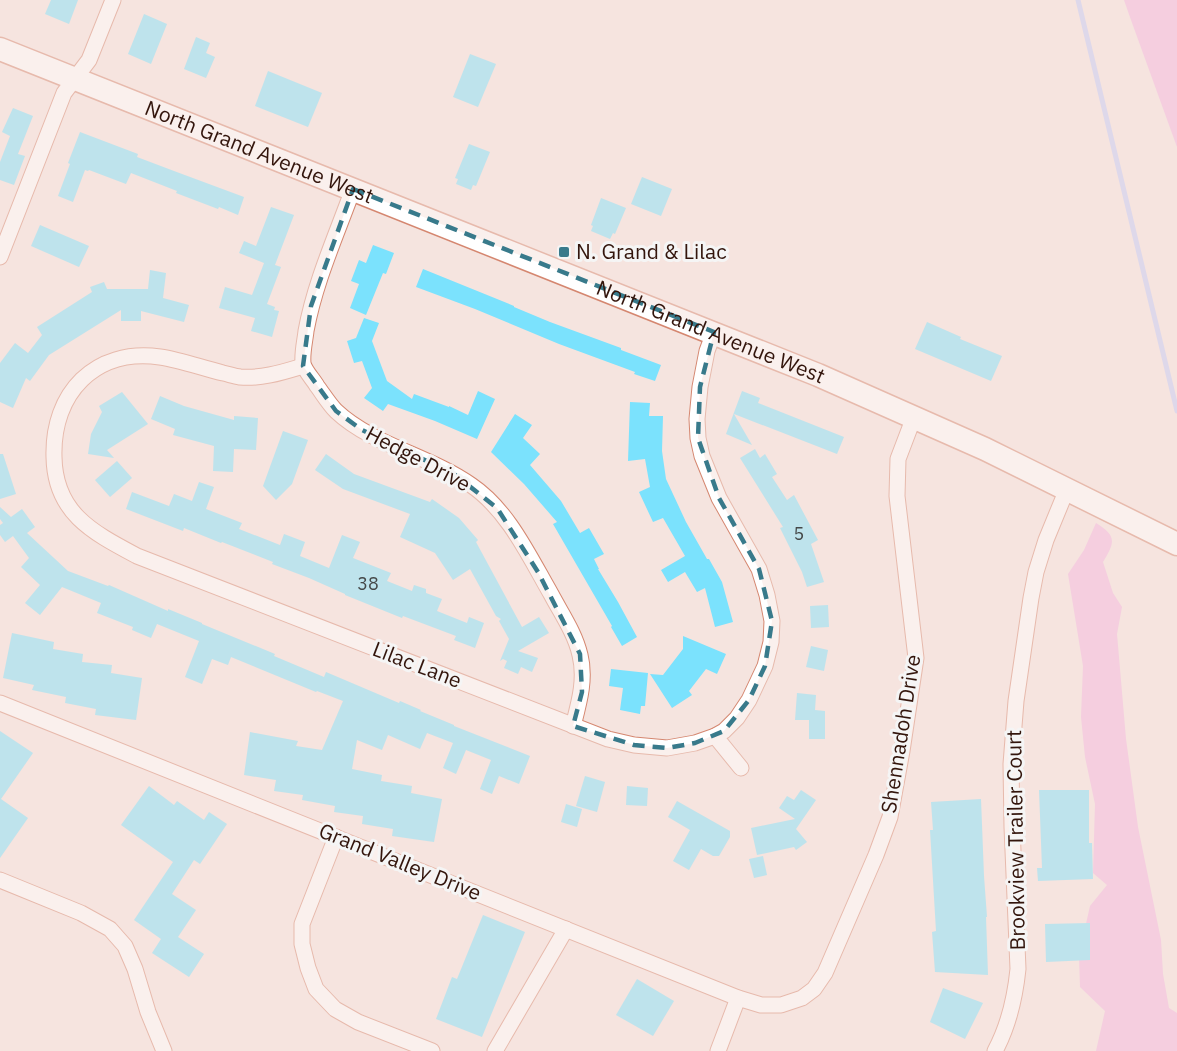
<svg xmlns="http://www.w3.org/2000/svg" width="1177" height="1051" viewBox="0 0 1177 1051" font-family="'IBM Plex Sans',sans-serif">
<rect width="100%" height="100%" fill="#f5e4df"/>
<!-- green -->
<g fill="#f3b3e1">
<polygon points="1124,0 1177,0 1177,147 1131,20"/>
<path d="M1096,523C1117,536 1115,542 1103,562L1113,593L1122,607L1117,634L1126,739L1138,827L1161,940L1163,974L1169,1008L1177,1013V1051H1096L1105,1011L1080,987L1079,955L1090,906L1107,885L1093,873L1095,804L1085,757L1081,717L1083,666L1068,574L1084,550Z"/>
</g>
<g fill="none" stroke-linecap="round" stroke-linejoin="round">
<!-- stream -->
<polyline stroke="#c1c9f9" stroke-width="5" points="1078,0 1177,411"/>
</g>
<!-- building -->
<g fill="#7be2fd">
<polygon points="51,0 78,0 69,24 45,14"/>
<polygon points="144,14 167,24 151,64 128,54"/>
<polygon points="196,37 210,43 206,53 215,57 206,78 184,69"/>
<polygon points="470,54 496,64 478,107 453,97"/>
<polygon points="268,71 322,93 308,127 255,106"/>
<polygon points="13,108 33,116 18,154 25,156 14,185 0,180 0,162 10,136 2,132"/>
<polygon points="80,132 138,154 137,157 174,171 244,197 238,215 219,207 218,209 176,193 177,191 131,173 126,184 89,170 88,171 85,170 73,202 58,196 70,164 68,163"/>
<polygon points="469,144 490,152 476,186 473,185 471,190 456,184 458,179 455,178"/>
<polygon points="642,177 672,189 661,216 631,204"/>
<polygon points="601,198 626,208 615,234 613,233 610,239 591,231 593,226 591,225"/>
<polygon points="271,207 294,215 275,265 281,267 267,304 275,307 274,310 279,311 272,337 251,331 255,318 219,308 225,287 252,295 264,263 239,253 244,241 256,246"/>
<polygon points="40,225 89,246 79,267 31,246"/>
<polygon points="373,245 394,253 386,274 383,273 366,315 350,308 359,284 351,281 359,260 366,263"/>
<polygon points="423,269 514,306 514,307 550,322 621,348 621,350 661,365 655,381 634,374 635,372 559,344 475,309 416,287"/>
<polygon points="150,270 166,273 163,298 189,305 184,322 141,311 141,321 121,321 121,310 49,355 30,381 26,378 13,408 0,402 0,363 15,343 28,353 42,335 37,327 92,292 90,287 104,282 107,289 148,289"/>
<polygon points="364,318 379,323 372,341 387,381 412,399 414,394 449,407 449,406 468,415 478,391 495,399 477,439 435,421 388,404 383,411 364,398 372,388 362,361 354,363 347,341 356,338"/>
<polygon points="927,322 961,337 960,339 1002,356 991,381 915,349"/>
<polygon points="742,391 760,398 758,403 844,437 837,454 734,414 752,445 726,434"/>
<polygon points="122,392 148,424 107,450 114,458 88,454 91,434 102,412 99,406"/>
<polygon points="160,396 184,406 234,420 234,416 258,418 256,450 234,449 233,472 213,471 214,446 173,435 175,429 151,419"/>
<polygon points="630,402 650,403 649,416 663,416 662,451 666,479 686,522 707,559 709,559 722,582 733,622 715,627 705,588 697,592 685,572 668,582 661,570 685,556 663,518 653,522 639,492 650,487 645,459 628,461"/>
<polygon points="515,414 532,425 523,438 540,454 530,465 561,501 580,533 589,528 604,554 594,559 599,569 598,569 618,602 637,637 622,646 611,627 612,626 553,524 557,522 524,484 491,452"/>
<polygon points="283,431 308,440 292,484 276,500 263,486"/>
<polygon points="755,449 760,458 765,454 777,474 772,477 787,500 794,495 818,540 811,544 824,582 807,587 802,572 780,528 783,527 740,458"/>
<polygon points="0,454 3,454 16,494 0,499"/>
<polygon points="326,454 354,474 430,502 432,499 459,518 478,540 476,542 522,627 539,617 549,633 518,651 538,658 532,672 521,667 518,674 504,668 507,661 503,659 500,661 509,639 499,621 501,619 496,616 470,569 453,580 435,553 400,537 410,514 343,489 315,470"/>
<polygon points="117,461 132,478 110,497 95,480"/>
<polygon points="199,482 214,487 206,509 242,523 239,529 280,545 284,534 305,542 300,556 329,568 342,535 360,542 353,558 391,573 387,581 412,591 414,585 426,589 426,593 442,599 437,611 467,623 469,617 484,623 475,648 454,640 456,636 403,616 402,618 345,595 345,594 309,578 272,564 273,562 222,542 221,543 184,528 183,531 126,509 132,492 169,506 174,494 192,501"/>
<polygon points="0,507 11,517 22,509 35,527 27,533 68,571 108,586 109,585 168,611 168,609 202,623 202,624 275,654 274,656 324,677 326,672 399,703 400,701 421,710 420,711 454,725 454,726 530,756 519,784 499,776 492,794 480,789 491,760 466,750 456,774 443,768 453,743 427,733 420,749 388,735 382,750 357,740 352,769 382,775 381,781 412,786 411,793 442,799 434,842 392,836 393,829 362,824 363,816 334,812 335,806 302,800 303,795 274,791 276,780 244,775 250,732 298,741 296,746 322,750 343,701 317,691 316,692 231,657 228,665 212,659 202,684 185,677 199,641 157,624 151,638 132,630 133,627 97,613 101,603 62,587 40,615 25,603 40,585 21,567 29,558 13,536 5,542 0,535 0,525 3,523 0,519"/>
<polygon points="828,605 829,627 811,628 810,606"/>
<polygon points="12,633 54,642 53,649 83,654 82,662 112,665 111,673 142,678 136,720 95,715 96,709 65,703 66,697 32,690 34,685 3,678"/>
<polygon points="683,636 726,654 717,674 706,669 689,691 692,695 672,708 650,674 663,675 683,649"/>
<polygon points="811,646 828,650 824,671 806,667"/>
<polygon points="611,669 648,673 645,706 641,706 640,714 620,710 623,688 609,686"/>
<polygon points="797,693 816,695 815,710 825,711 825,739 809,739 809,720 795,720"/>
<polygon points="0,731 33,753 1,799 28,818 0,858"/>
<polygon points="585,776 605,782 597,812 576,806"/>
<polygon points="149,786 174,805 177,801 204,820 209,812 227,824 200,864 194,860 172,894 196,910 178,937 204,954 189,977 152,953 161,939 134,920 173,862 121,825"/>
<polygon points="627,786 648,788 647,806 626,805"/>
<polygon points="801,790 816,800 796,829 807,842 796,850 794,847 757,855 751,828 795,819 779,808 787,796 794,800"/>
<polygon points="1039,790 1089,790 1089,843 1092,843 1093,879 1038,881 1037,868 1042,868"/>
<polygon points="981,799 984,876 987,917 986,917 988,975 935,972 932,932 936,931 930,830 933,830 931,802"/>
<polygon points="677,801 730,831 730,837 719,856 713,856 701,849 689,870 673,861 690,830 668,817"/>
<polygon points="566,804 582,809 577,827 561,822"/>
<polygon points="763,856 767,875 754,878 749,859"/>
<polygon points="483,915 525,932 482,1037 436,1019 452,977 457,979"/>
<polygon points="1090,923 1090,960 1046,962 1045,924"/>
<polygon points="637,979 674,1001 653,1036 616,1015"/>
<polygon points="943,988 983,1003 965,1039 930,1022"/>
</g>
<g fill="none" stroke-linecap="round" stroke-linejoin="round">
<defs>
<g id="street">
<path d="M353,189C336,236 315,282 306,331C305,341 302,352 303,363C304,370 313,379 317,386C323,394 329,404 336,411C372,445 430,456 471,485C508,510 529,556 551,594C561,613 575,633 580,655C586,679 579,703 573,726"/>
<polyline points="0,257 64,93 89,60 113,0"/>
<path d="M303,366C283,372 262,379 240,377C234,376 228,374 223,373C202,368 181,360 160,357C95,348 52,393 54,457C55,513 92,532 137,556L608,739L634,745L667,748L695,743L715,736L724,731L737,718L749,700L765,666L771,642L772,621L767,595L759,569L719,498L702,456L698,438L697,419L700,387L707,351L714,332"/>
<polyline points="0,703 738,998 761,1005 781,1005 802,998 814,989 825,973 876,855 890,817 902,751 916,658 897,496 898,459 914,417"/>
<polyline points="715,736 741,768"/>
<polyline points="336,837 302,924 302,944 308,968 316,989 335,1009 358,1022 432,1051"/>
<polyline points="0,880 81,913 110,929 125,946 135,969 148,1012 164,1051"/>
<polyline points="495,1051 566,929"/>
<polyline points="718,1051 738,998"/>
<path d="M995,1051C1009,1025 1015,998 1018,969L1012,827L1011,764L1016,701L1031,598L1036,572L1046,540L1067,489"/>
</g>
<g id="secondary">
<path id="s1" d="M0,49L818,375L985,449L1177,544"/>
</g>
</defs>
<!-- street casing -->
<use href="#street" stroke="#d58770" stroke-width="17"/>
<!-- secondary casing -->
<use href="#secondary" stroke="#d58770" stroke-width="25"/>
<!-- street -->
<use href="#street" stroke="#fff" stroke-width="15"/>
<!-- secondary -->
<use href="#secondary" stroke="#fff" stroke-width="22"/>
</g>
<!-- marked area -->
<path d="M0 0H1177V1051H0ZM353,189L714,332L700,387L698,438L719,498L759,569L772,621L765,666L749,700L724,731L695,743L667,748L634,745L573,726L582,692L580,654L538,572L497,508L454,474L362,430L336,411L303,366L311,306Z" fill="#f5e4df" fill-opacity=".55" fill-rule="evenodd"/>
<path fill="none" stroke="#387a8b" stroke-width="4.5" stroke-dasharray="12 8" stroke-linejoin="round" d="M353,189L714,332L700,387L698,438L719,498L759,569L772,621L765,666L749,700L724,731L695,743L667,748L634,745L573,726L582,692L580,654L538,572L497,508L454,474L362,430L336,411L303,366L311,306Z"/>
<!-- markers -->
<rect fill="#387a8b" stroke="#f5f5f5" stroke-width="2" x="558" y="246" width="12" height="12" rx="3"/>
<g text-anchor="middle" stroke-width="6" stroke-linejoin="round" paint-order="stroke">
<!-- number labels -->
<g font-size="18" fill="#454848">
<text x="799" y="540">5</text>
<text x="368" y="590">38</text>
</g>
<!-- street labels -->
<g font-size="21" fill="#33150c" stroke="#f5f5f5">
<text dy="7" stroke="none"><textPath href="#s1" startOffset="279">North Grand Avenue West</textPath></text>
<text dy="7" stroke="none"><textPath href="#s1" startOffset="765">North Grand Avenue West</textPath></text>
<text transform="translate(418 459) rotate(28)" y="7">Hedge Drive</text>
<text transform="translate(417 665) rotate(21)" y="7">Lilac Lane</text>
<text transform="translate(901 734) rotate(-81)" y="7">Shennadoh Drive</text>
<text transform="translate(1016 840) rotate(-91)" y="7">Brookview Trailer Court</text>
<text transform="translate(400 862) rotate(22)" y="7">Grand Valley Drive</text>
</g>
<!-- poi labels -->
<g font-size="21" fill="#33150c" stroke="#f5f5f5" text-anchor="start">
<text x="576" y="259">N. Grand &amp; Lilac</text>
</g>
</g>
</svg>
